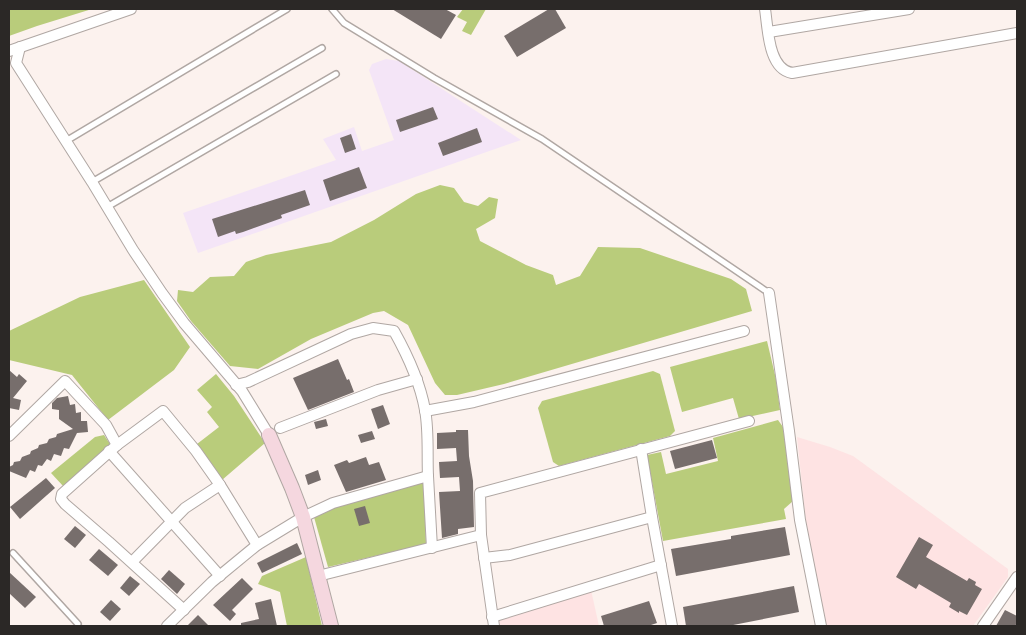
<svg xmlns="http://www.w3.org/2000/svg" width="1026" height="635" viewBox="0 0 1026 635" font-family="'Source Sans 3',sans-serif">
<rect width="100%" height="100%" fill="#fcf2ee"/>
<!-- industrial -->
<polygon fill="#f4e5f7" points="386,59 399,61 521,140 198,253 183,213 336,160 323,139 354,127 362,151 394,140 369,70 372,64"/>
<!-- education -->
<g fill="#fee3e3">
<polygon points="797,437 830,447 853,456 1008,569 1008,577 973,626 824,626 807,532"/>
<polygon points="591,590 599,626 500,626 499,621"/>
</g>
<!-- green -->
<g fill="#b9cc7b">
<polygon points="9,9 92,9 37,26 9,36"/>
<polygon points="463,9 486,9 471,35 462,31 467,22 457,17"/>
<polygon points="440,185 454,188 464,202 478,206 489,197 498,199 495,218 476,229 480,241 526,265 553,275 556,285 580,276 598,247 640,248 731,279 746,289 752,311 504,384 457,395 445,395 435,383 408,325 384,311 373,313 311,339 258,369 230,366 191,321 177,301 178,290 193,292 210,277 234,276 246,262 266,255 331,242 374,220 416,194"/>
<polygon points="144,280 190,347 174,370 108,420 72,375 9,360 9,331 80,297"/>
<polygon points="767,341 776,379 780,410 739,419 733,398 682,412 670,367"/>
<polygon points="653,371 660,374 675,431 670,436 559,466 553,462 538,408 542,401"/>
<polygon points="216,374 234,396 265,443 222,480 197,444 219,427 207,412 212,407 197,390"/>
<polygon points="778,420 783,427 793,501 784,509 786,519 663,541 647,455 661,452 666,474 718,461 713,438"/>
<polygon points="104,435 110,444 64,487 51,473 95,437"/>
<polygon points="424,481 426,544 328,567 314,517 334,508"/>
<polygon points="306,557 322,626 287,626 280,592 258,584 262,576"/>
</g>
<!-- building -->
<g fill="#776e6c">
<polygon points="392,9 445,9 456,15 441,39"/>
<polygon points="549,9 555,9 566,28 517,57 504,36"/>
<polygon points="433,107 438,119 400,132 396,120"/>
<polygon points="477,128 482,142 443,156 438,143"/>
<polygon points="351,134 356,149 345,153 340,138"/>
<polygon points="359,167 367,188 330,201 323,180"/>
<polygon points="305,190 310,205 281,215 282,218 243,232 236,234 235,231 218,237 212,219"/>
<polygon points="338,359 347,380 349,379 354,392 308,410 293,378"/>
<polygon points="9,370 17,377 19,374 27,381 13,398 21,400 19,410 9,408"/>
<polygon points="68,396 70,405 75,404 76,413 81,412 81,421 87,421 88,432 77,433 69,449 64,448 61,456 54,454 51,461 47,459 42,466 38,465 35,472 30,470 26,478 9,471 9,467 13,465 14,462 20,461 22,457 30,454 31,451 38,448 39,445 47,443 49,439 56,437 57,434 73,429 59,419 59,410 52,409 52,403 57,398"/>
<polygon points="383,405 390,424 378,429 371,409"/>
<polygon points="326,419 328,426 316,429 314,422"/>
<polygon points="456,430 468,430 469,456 473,481 474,527 458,529 458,534 442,538 439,492 460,491 459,477 440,478 439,462 457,461 456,448 437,449 437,433 456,432"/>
<polygon points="372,431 375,439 361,443 358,435"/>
<polygon points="712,440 717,458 675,469 670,451"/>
<polygon points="366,457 369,465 379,462 386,480 346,492 334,465 347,460 349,463"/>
<polygon points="318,470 321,480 308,485 305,475"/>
<polygon points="46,478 55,488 20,519 10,507"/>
<polygon points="365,506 370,523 359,526 354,509"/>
<polygon points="75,526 86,535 75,548 64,539"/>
<polygon points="785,527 790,555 676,576 671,549 731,539 731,536"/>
<polygon points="919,537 933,545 926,557 967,581 969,578 976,582 975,585 982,589 967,615 959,611 959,613 949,607 951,603 919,584 916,589 896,577"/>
<polygon points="297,543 302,554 262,573 257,563"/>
<polygon points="99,549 118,565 108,576 89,560"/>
<polygon points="169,570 185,584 177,594 161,579"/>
<polygon points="9,572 36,597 25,608 9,593"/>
<polygon points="130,576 140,584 129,596 120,588"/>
<polygon points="242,578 253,589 232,610 236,614 230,621 213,605"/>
<polygon points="794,586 799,612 728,626 686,626 683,607"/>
<polygon points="271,599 277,626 241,626 241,623 259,619 255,603"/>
<polygon points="111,600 121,609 110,621 100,612"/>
<polygon points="649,601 657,623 648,626 604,626 601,616"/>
<polygon points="1005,610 1017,616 1017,623 1015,626 996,626"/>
<polygon points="198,615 209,626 187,626"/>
</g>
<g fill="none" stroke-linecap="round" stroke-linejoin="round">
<defs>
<g id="lane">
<polyline points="332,9 344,23 434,78 542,139 769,293"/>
<polyline points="66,141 287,9"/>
<polyline points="92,182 322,48"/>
<polyline points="107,207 336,74"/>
<polyline points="13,553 78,624"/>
</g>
<g id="street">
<path d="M765,9C768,28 768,69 792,73L1017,33"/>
<polyline points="769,32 909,9"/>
<polyline points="20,47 16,63 92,182 133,250 162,293 184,323 242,391 269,435"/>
<polyline points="9,51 131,9"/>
<polyline points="769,293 789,431 800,520 821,626"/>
<path d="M236,385L248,382L351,334L373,328L394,331C408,356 420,382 425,410C429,431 427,455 428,476"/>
<polyline points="425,411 474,402 744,331"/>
<polyline points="280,428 378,390 417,379"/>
<polyline points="9,436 65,381 106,425 117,445"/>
<polyline points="641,449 652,517 672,626"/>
<polyline points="109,451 220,576"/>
<polyline points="484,558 510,555 652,517"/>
<polyline points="132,562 185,508 220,485"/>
<polyline points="318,576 481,535"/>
<polyline points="184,610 109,542 65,504 61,499 62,494 117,445 163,411 196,451 220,485 257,545"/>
<polyline points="492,617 661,565"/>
<polyline points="167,626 212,582 257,545 303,517 333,503 428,476 432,548"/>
<polyline points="494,626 481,535 480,493 749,421"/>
<polyline points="983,626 1017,577"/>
</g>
<polyline id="secondary" points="269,435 292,488 303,517 331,626"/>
</defs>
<!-- lane casing -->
<use href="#lane" stroke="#b0a7a3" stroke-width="8"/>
<!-- street casing -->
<use href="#street" stroke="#b0a7a3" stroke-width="12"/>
<!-- secondary casing -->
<use href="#secondary" stroke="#b0a7a3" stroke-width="16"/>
<!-- lane -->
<use href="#lane" stroke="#fff" stroke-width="5"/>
<!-- street -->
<use href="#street" stroke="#fff" stroke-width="10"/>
<!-- secondary -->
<use href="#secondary" stroke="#f5d7df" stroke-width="14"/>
</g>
<!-- border -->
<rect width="1026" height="635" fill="none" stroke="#2b2826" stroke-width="20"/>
</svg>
